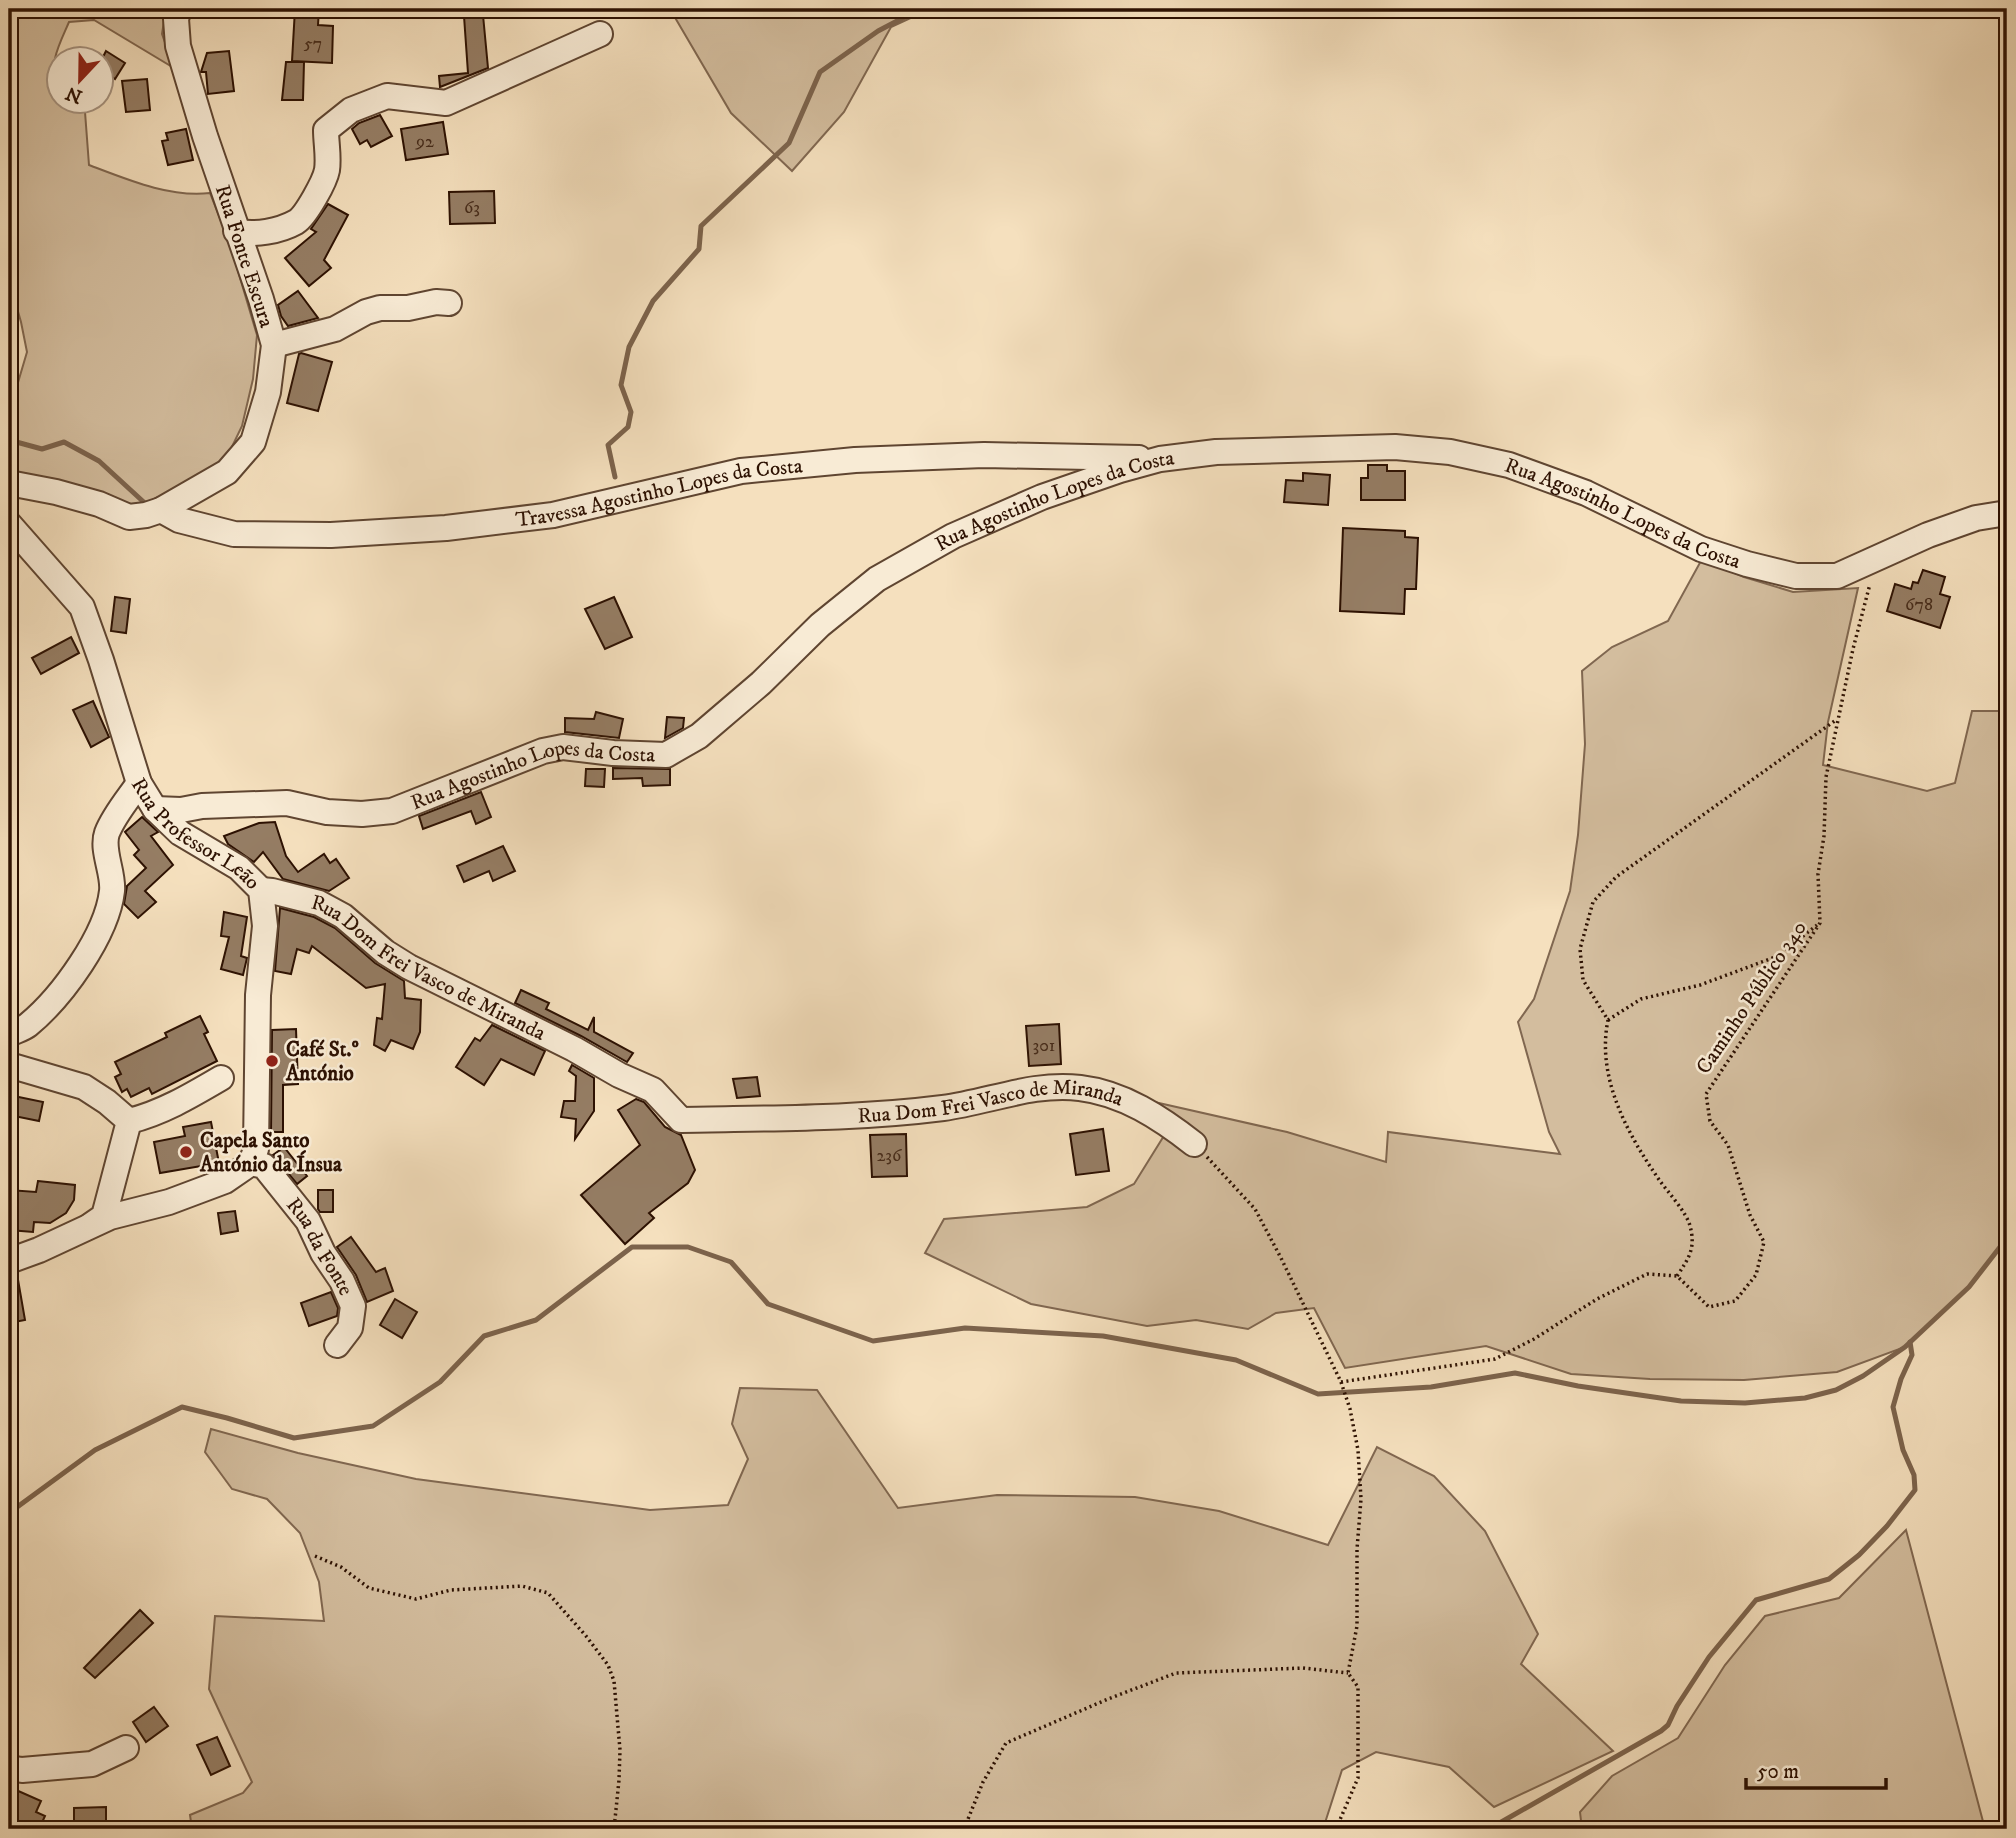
<svg xmlns="http://www.w3.org/2000/svg" width="2016" height="1838" viewBox="0 0 2016 1838" font-family="'IM FELL DW Pica',serif">
<rect width="100%" height="100%" fill="#f5e0be"/>
<filter id="stains"><feTurbulence type="fractalNoise" baseFrequency=".00286" numOctaves="4"/><feColorMatrix values="0 0 0 0 .2 0 0 0 0 .09 0 0 0 0 .02 0 0 0 .5 -.17"/></filter>
<radialGradient id="worn" r=".72"><stop offset=".6" stop-color="#630" stop-opacity="0"/><stop offset="1" stop-color="#630" stop-opacity=".3"/></radialGradient>
<!-- green -->
<g fill="#d3bd9e" stroke="#806750" stroke-width="2">
<path d="M9,9H166L162,34L174,68L94,20L69,22C61,41 46,67 59,85L60,102H75L85,112L89,165C126,179 170,198 210,193L230,244L257,335L253,379L242,426L228,455L195,483L160,498L133,506L9,472V413L27,352L21,322L9,280Z"/>
<polygon points="670,9 930,9 891,27 844,112 792,171 731,113"/>
<polygon points="1702,559 1744,577 1793,592 1858,588 1828,722 1823,765 1927,791 1955,783 1972,711 2007,711 2007,1238 1969,1287 1905,1347 1837,1372 1744,1380 1650,1379 1571,1374 1486,1346 1345,1368 1314,1308 1276,1313 1248,1329 1196,1320 1147,1326 1031,1304 925,1253 944,1219 1087,1207 1134,1184 1175,1118 1150,1101 1287,1132 1386,1162 1388,1132 1560,1154 1549,1132 1518,1022 1534,999 1570,891 1578,835 1585,744 1582,671 1612,647 1668,621"/>
<polygon points="740,1388 817,1390 898,1508 997,1495 1135,1497 1219,1511 1328,1545 1377,1447 1434,1476 1485,1531 1538,1634 1521,1664 1613,1751 1494,1807 1449,1767 1376,1752 1342,1770 1323,1829 192,1829 190,1815 243,1793 252,1782 209,1689 215,1616 324,1621 319,1582 300,1533 267,1499 232,1489 205,1452 211,1429 298,1453 416,1479 650,1510 728,1505 748,1459 732,1424"/>
<polygon points="1906,1530 1985,1829 1582,1829 1580,1812 1612,1776 1678,1738 1725,1665 1765,1616 1839,1598"/>
</g>
<g fill="none" stroke-linecap="round" stroke-linejoin="round">
<!-- stream -->
<g stroke="#7c634c" stroke-width="5">
<polyline points="9,440 42,449 64,442 99,461 148,506"/>
<polyline points="615,477 608,445 628,427 631,412 621,385 629,347 653,301 699,249 701,226 789,143 820,72 878,31 920,9"/>
<polyline points="9,1513 95,1450 182,1407 227,1418 294,1438 373,1426 440,1382 484,1336 536,1320 632,1247 688,1247 731,1262 768,1304 873,1341 965,1328 1103,1336 1236,1360 1318,1394 1431,1387 1515,1373 1578,1386 1681,1401 1745,1403 1805,1398 1836,1390 1863,1376 1905,1347 1969,1287 2007,1238"/>
<polyline points="1489,1829 1661,1731 1668,1725 1677,1706 1709,1657 1756,1600 1829,1579 1859,1555 1887,1526 1915,1490 1914,1475 1903,1450 1893,1407 1901,1379 1912,1355 1910,1342"/>
</g>
</g>
<!-- building -->
<g fill="#957d64" stroke="#2d1102" stroke-width="2">
<polygon points="295,9 319,9 318,25 333,26 332,63 292,61"/>
<polygon points="483,15 488,68 440,87 439,76 468,73 464,16"/>
<polygon points="106,51 125,63 115,79 102,70 102,59"/>
<polygon points="229,51 234,91 208,94 206,72 201,72 207,53"/>
<polygon points="286,62 304,62 303,100 282,100"/>
<polygon points="147,79 150,110 126,112 122,81"/>
<polygon points="380,115 392,136 371,147 367,140 360,144 352,129 359,123"/>
<polygon points="443,122 448,154 406,160 401,129"/>
<polygon points="186,129 193,160 168,165 162,141 168,140 166,133"/>
<polygon points="494,191 495,223 450,224 449,192"/>
<polygon points="328,204 348,215 324,260 331,268 309,286 285,258 316,232 311,229"/>
<polygon points="298,291 318,318 288,326 281,316 278,305"/>
<polygon points="301,353 332,362 318,411 287,403 299,354"/>
<polygon points="1368,465 1387,465 1387,471 1405,471 1405,500 1361,500 1361,478 1368,478"/>
<polygon points="1303,473 1330,475 1328,505 1284,502 1286,480 1303,481"/>
<polygon points="1343,528 1405,531 1405,537 1418,538 1416,589 1405,589 1404,614 1340,611"/>
<polygon points="1923,570 1945,577 1940,594 1950,597 1940,628 1887,611 1895,584 1911,589 1913,582 1918,583"/>
<polygon points="115,597 130,599 126,633 111,631"/>
<polygon points="614,597 632,637 605,649 585,609"/>
<polygon points="71,637 79,653 41,674 32,658"/>
<polygon points="93,701 109,737 91,747 73,710"/>
<polygon points="596,712 623,719 619,738 565,732 565,718 594,719"/>
<polygon points="667,717 684,718 683,728 665,738"/>
<polygon points="613,768 670,769 670,785 643,786 642,778 613,779"/>
<polygon points="586,769 605,769 604,787 585,786"/>
<polygon points="481,792 491,817 476,824 471,811 423,829 419,816"/>
<polygon points="142,817 158,832 151,836 173,865 145,891 156,902 138,918 124,904 127,886 146,868 134,855 139,850 125,832"/>
<polygon points="275,822 286,856 298,872 324,854 330,863 336,859 349,878 329,891 283,879 263,852 254,862 228,844 224,836 259,823"/>
<polygon points="503,846 515,871 493,881 489,871 464,882 457,866"/>
<polygon points="280,908 314,917 335,928 375,963 404,981 405,998 421,1000 420,1032 413,1049 391,1040 385,1051 374,1045 377,1018 382,1019 385,984 366,988 312,946 309,953 297,949 291,974 275,971"/>
<polygon points="224,912 247,917 241,956 247,958 243,975 221,969 229,937 221,936"/>
<polygon points="521,990 549,1003 546,1009 588,1030 594,1017 594,1032 633,1053 627,1062 581,1036 515,1003"/>
<polygon points="200,1016 208,1032 204,1034 217,1061 152,1094 149,1088 131,1097 127,1089 122,1092 115,1077 121,1074 115,1062 167,1037 165,1033"/>
<polygon points="1059,1024 1061,1064 1029,1066 1026,1026"/>
<polygon points="492,1025 545,1051 534,1075 501,1059 484,1085 456,1067 475,1038 480,1041"/>
<polygon points="296,1029 298,1084 283,1085 283,1132 271,1132 272,1030"/>
<polygon points="572,1065 594,1078 594,1111 575,1139 576,1119 561,1117 564,1101 575,1101 576,1076 569,1071"/>
<polygon points="757,1077 760,1096 737,1098 733,1079"/>
<polygon points="9,1095 43,1102 39,1121 9,1115"/>
<polygon points="636,1099 644,1102 665,1127 681,1135 695,1170 688,1183 649,1213 654,1218 625,1244 581,1195 640,1145 618,1110"/>
<polygon points="211,1122 219,1163 160,1173 154,1142 185,1136 183,1127"/>
<polygon points="1103,1129 1109,1171 1076,1175 1070,1134"/>
<polygon points="906,1134 907,1176 872,1177 870,1135"/>
<polygon points="284,1147 307,1176 297,1184 273,1155"/>
<polygon points="38,1181 75,1185 74,1200 66,1213 50,1223 34,1222 33,1232 9,1230 9,1190 36,1192"/>
<polygon points="318,1190 333,1190 333,1212 320,1212 318,1209"/>
<polygon points="235,1211 238,1231 221,1234 218,1213"/>
<polygon points="351,1237 376,1272 385,1268 393,1291 367,1302 356,1275 337,1247"/>
<polygon points="17,1274 25,1320 9,1323 9,1276"/>
<polygon points="331,1292 338,1308 337,1316 309,1326 301,1303"/>
<polygon points="395,1299 417,1312 402,1338 380,1325"/>
<polygon points="140,1610 153,1623 95,1678 84,1668"/>
<polygon points="154,1707 168,1726 146,1742 133,1722"/>
<polygon points="217,1737 230,1766 211,1775 197,1745"/>
<polygon points="16,1790 41,1801 36,1812 45,1816 39,1829 9,1829 9,1806"/>
<polygon points="106,1807 106,1829 74,1829 74,1808"/>
</g>
<g fill="none" stroke-linecap="round" stroke-linejoin="round">
<defs>
<g id="minor">
<path d="M236,231C254,236 280,231 296,222C306,216 325,181 327,170C329,157 326,143 326,130L351,110L387,96L446,103L600,34"/>
<polyline points="274,345 335,329 366,312 380,308 408,308 436,302 449,303"/>
<polyline points="9,483 56,492 99,504 129,517 146,515 161,510 227,472 253,442 268,392 274,345 261,299 205,136 178,46 176,19 179,9"/>
<path id="s1" d="M161,510L179,520L234,534L331,535L446,528L553,515L741,471L855,460L984,455L1139,458"/>
<path id="s2" d="M9,524L82,607L101,660L139,783L155,809L180,833L239,868L261,890L265,926L258,995L256,1149L251,1163L225,1181L169,1202L110,1217L39,1250L9,1261"/>
<path id="s3" d="M155,809L181,810L202,806L287,803L327,812L362,814L392,811L543,751L563,747L613,753L666,755L699,736L761,683L820,625L877,579L953,536L1042,497L1120,470L1160,459L1216,452L1395,447L1450,452L1509,465L1586,493L1701,549L1747,564L1796,576H1837L1928,535L1976,518L2007,513"/>
<path id="s4" d="M261,890L272,891L319,903L343,916L385,952L409,967L574,1049L619,1075L653,1090L681,1120C768,1118 857,1119 943,1108C989,1102 1034,1082 1080,1088C1123,1093 1161,1118 1194,1144"/>
<path d="M9,1034C15,1031 23,1029 28,1025C62,997 107,935 112,891C114,873 101,850 107,833C114,815 128,799 139,783"/>
<polyline points="9,1065 84,1087 107,1102 129,1121 104,1216 91,1225"/>
<path d="M129,1121C162,1113 192,1095 221,1078"/>
<path id="s5" d="M251,1163L264,1166L308,1221L323,1253L342,1281L353,1306L350,1328L337,1345"/>
<polyline points="9,1768 22,1770 92,1764 126,1748"/>
</g>
</defs>
<!-- minor casing -->
<use href="#minor" stroke="#5f4531" stroke-width="28"/>
<!-- path -->
<g stroke="#2d1102" stroke-width="3.5" stroke-dasharray="2 3.5" stroke-linecap="butt">
<polyline points="1608,1020 1641,999 1700,985 1778,956 1817,925"/>
<polyline points="1207,1157 1255,1209 1281,1258 1341,1382 1350,1409 1358,1450 1361,1499 1357,1549 1357,1626 1348,1673"/>
<path d="M1677,1276C1689,1258 1696,1248 1690,1226C1687,1213 1668,1192 1660,1181C1628,1135 1596,1078 1608,1020L1583,980L1580,949L1593,902L1616,877L1836,720"/>
<polyline points="1341,1382 1495,1359 1534,1339 1597,1299 1647,1274 1677,1276 1709,1307 1735,1301 1756,1275 1764,1242 1750,1215 1728,1145 1710,1121 1706,1094 1820,923 1818,874 1824,836 1826,777 1853,649 1870,584"/>
<polyline points="315,1556 341,1567 369,1588 416,1599 451,1590 487,1588 522,1586 548,1593 586,1636 608,1665 614,1681 620,1750 619,1780 614,1829"/>
<polyline points="964,1829 983,1782 1006,1743 1108,1699 1176,1673 1303,1668 1348,1673"/>
<polyline points="1336,1829 1358,1778 1358,1687 1348,1673"/>
</g>
<!-- minor -->
<use href="#minor" stroke="#f8ebd5" stroke-width="24"/>
</g>
<!-- markers -->
<g fill="#8f2418" stroke="#f8ebd5" stroke-width="2.5">
<circle cx="272" cy="1061" r="7"/>
<circle cx="186" cy="1152" r="7"/>
</g>
<g text-anchor="middle" stroke-width="5" stroke-linejoin="round" paint-order="stroke">
<!-- number labels -->
<g font-size="18" fill="#472c1a">
<text x="313" y="49">57</text>
<text x="425" y="147">92</text>
<text x="472" y="213">63</text>
<text x="1919" y="610">678</text>
<text x="1044" y="1051">301</text>
<text x="889" y="1161">236</text>
</g>
<!-- street labels -->
<g font-size="21" fill="#2d1102" stroke="#f8ebd5">
<text transform="translate(245 256) rotate(72)" y="7">Rua Fonte Escura</text>
<text dy="7" stroke="none"><textPath href="#s1" startOffset="506">Travessa Agostinho Lopes da Costa</textPath></text>
<text dy="7" stroke="none"><textPath href="#s3" startOffset="996">Rua Agostinho Lopes da Costa</textPath></text>
<text dy="7" stroke="none"><textPath href="#s3" startOffset="1584">Rua Agostinho Lopes da Costa</textPath></text>
<text dy="7" stroke="none"><textPath href="#s3" startOffset="387">Rua Agostinho Lopes da Costa</textPath></text>
<text dy="7" stroke="none"><textPath href="#s2" startOffset="373">Rua Professor Leão</textPath></text>
<text dy="7" stroke="none"><textPath href="#s4" startOffset="187">Rua Dom Frei Vasco de Miranda</textPath></text>
<text transform="translate(1751 997) rotate(-56)" y="7">Caminho Público 340</text>
<text dy="7" stroke="none"><textPath href="#s4" startOffset="796">Rua Dom Frei Vasco de Miranda</textPath></text>
<text dy="7" stroke="none"><textPath href="#s5" startOffset="112">Rua da Fonte</textPath></text>
</g>
<!-- poi labels -->
<g font-size="21" font-weight="bold" fill="#2d1102" stroke="#f8ebd5" text-anchor="start">
<text x="286" y="1056">Café St.º<tspan x="286" dy="24">António</tspan></text>
<text x="200" y="1147">Capela Santo<tspan x="200" dy="24">António da Ínsua</tspan></text>
</g>
</g>
<!-- margin -->
<rect width="2016" height="1838" fill="none" stroke="#f5e0be" stroke-width="35"/>
<rect x="10" y="10" width="1995" height="1817" fill="none" stroke="#2d1102" stroke-width="3.5"/>
<rect x="18" y="18" width="1981" height="1803" fill="none" stroke="#2d1102" stroke-width="2"/>
<!-- north arrow -->
<g transform="translate(80 80) rotate(202)"><circle r="33" fill="#f8ebd5" stroke="#a79481" stroke-width="2"/>
<path d="M0-5L12 26L0 18L-12 26Z" fill="#8f2418"/>
<text y="-10" font-size="19" font-weight="bold" text-anchor="middle" fill="#2d1102">N</text>
</g>
<!-- scale -->
<path d="M1746 1778v10h140v-10" fill="none" stroke="#2d1102" stroke-width="3.5"/>
<text x="1757" y="1778" font-size="21" fill="#2d1102" stroke="#f8ebd5" stroke-width="5" paint-order="stroke">50 m</text>
<rect width="100%" height="100%" filter="url(#stains)"/>
<rect width="100%" height="100%" fill="url(#worn)"/>
</svg>
